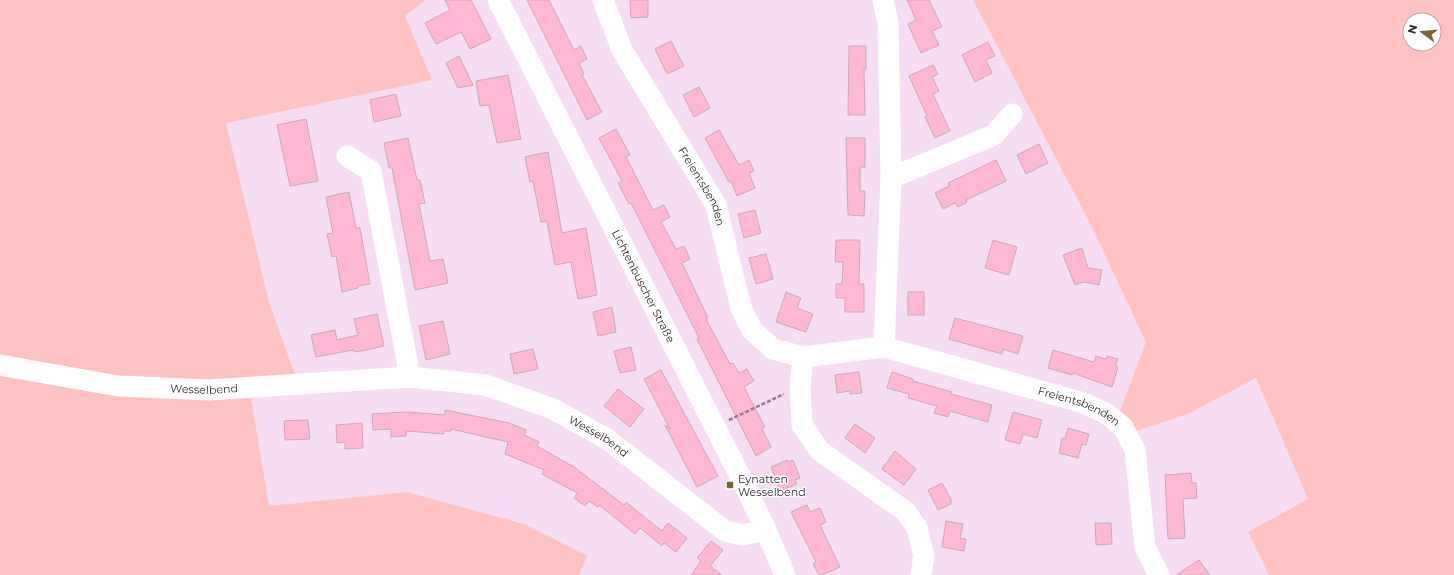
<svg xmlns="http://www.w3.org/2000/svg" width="1454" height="575" viewBox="0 0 1454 575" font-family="Montserrat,sans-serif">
<rect width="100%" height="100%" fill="#f7ddf4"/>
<!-- green -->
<g fill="#fec2c2" fill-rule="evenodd">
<polygon points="0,0 426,0 405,16 432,80 226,123 269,302 300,389 250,392 269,506 407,492 527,525 587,556 579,575 0,575"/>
<path d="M973,0H1454V575H1269L1248,532L1308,499L1256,378L1188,414L1133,432L1119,414L1146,342L1092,227ZM1410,20H1434V44H1410Z"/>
</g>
<!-- building -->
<g fill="#feb8d3" stroke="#cbaab7">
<polygon points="445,0 471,0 491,39 470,49 461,32 436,44 425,23 450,10"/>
<polygon points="527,0 549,0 574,50 581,46 587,59 579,63 584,74 582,75 602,112 587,120"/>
<polygon points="630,0 648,0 648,17 631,18"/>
<polygon points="907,0 929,0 942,27 932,31 939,45 921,53 908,24 916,20"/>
<polygon points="671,41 684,66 667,74 655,49"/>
<polygon points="988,42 995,56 986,60 992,73 975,82 962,55"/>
<polygon points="849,46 866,46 866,69 864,69 865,115 848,115"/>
<polygon points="459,56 473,85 458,88 446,63"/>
<polygon points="933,65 938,74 932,77 939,91 933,94 950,131 935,138 925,117 927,116 909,76"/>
<polygon points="508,75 521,139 497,143 489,105 480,106 476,81"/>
<polygon points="699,87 710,108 694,117 683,95"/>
<polygon points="396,94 401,116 374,122 370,100"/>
<polygon points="306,119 318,181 290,186 277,125"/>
<polygon points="616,129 630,155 626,157 653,210 664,205 670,217 661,222 676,249 684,246 690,259 682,263 708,318 706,319 730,364 733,363 739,373 747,369 754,381 744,387 765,427 762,429 771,447 756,456 697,339 699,338 670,280 631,203 629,204 618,183 622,181 599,138"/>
<polygon points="719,130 739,165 749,160 754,171 749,173 755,188 737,196 731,181 729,182 705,138"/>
<polygon points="408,138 417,180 420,180 425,203 419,204 430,261 443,259 448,283 415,290 392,168 389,168 384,143"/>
<polygon points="846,138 865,138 865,167 860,167 860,191 865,191 864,216 848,215"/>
<polygon points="1039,144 1048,163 1026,174 1017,155"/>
<polygon points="548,152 562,233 586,228 597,295 578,299 571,262 555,265 547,221 541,222 533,181 530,182 525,157"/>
<polygon points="996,160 1006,181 966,200 967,202 958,207 955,203 943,209 935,193 949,186 948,183"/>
<polygon points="349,192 356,228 360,228 370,284 358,286 358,288 342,292 336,256 332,257 327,234 333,233 326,197"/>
<polygon points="755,210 761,233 744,238 738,214"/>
<polygon points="836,240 860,240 859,284 864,284 864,312 845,312 845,298 836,298 836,284 842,284 843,262 835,262"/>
<polygon points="993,240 1017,247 1009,275 985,268"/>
<polygon points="1082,248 1088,268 1102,270 1099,285 1084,282 1075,285 1063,255"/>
<polygon points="766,254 773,279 756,284 749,258"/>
<polygon points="786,292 801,298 797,308 813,314 806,332 776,322"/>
<rect x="908" y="292" width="16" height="23"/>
<polygon points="612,307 616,332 598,336 593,312"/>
<polygon points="377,314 384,346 361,351 354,352 353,350 316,357 311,335 335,330 337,340 358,335 354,319"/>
<polygon points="955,318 1023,336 1018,354 1003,349 1002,354 949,339"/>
<polygon points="443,321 450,354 426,360 419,326"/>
<polygon points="631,347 636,370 620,373 614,351"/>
<polygon points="533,349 538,369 514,374 510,354"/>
<polygon points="1053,350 1094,362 1096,356 1106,359 1107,356 1118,359 1115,366 1118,367 1112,387 1073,373 1072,375 1048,368"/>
<polygon points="661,370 718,476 697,487 665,425 670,429 644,379"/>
<polygon points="859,372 862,393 850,394 850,391 837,393 835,375"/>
<polygon points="892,372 913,379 913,381 952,392 951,394 992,405 988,422 950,411 948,417 934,413 937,406 908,398 909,394 887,388"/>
<polygon points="618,389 644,409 630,427 604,406"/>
<polygon points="445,410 509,423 526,430 524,435 539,442 537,446 574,467 624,505 626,502 662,531 668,523 687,538 676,552 664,543 662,546 640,528 635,534 599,505 598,507 589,501 585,506 574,498 577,493 542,474 544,470 505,454 508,442 451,429 451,431 444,431 444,434 406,431 406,436 391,437 391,429 373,430 372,414 407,412 445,415"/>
<polygon points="1013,412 1042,420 1037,438 1023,434 1020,444 1005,440"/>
<polygon points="308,420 310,439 285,440 284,421"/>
<polygon points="362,423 363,448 345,449 345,442 337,443 336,425"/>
<polygon points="855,424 875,438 865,453 845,438"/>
<polygon points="1068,428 1089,434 1086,445 1082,444 1078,458 1059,453 1062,438 1065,439"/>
<polygon points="895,451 916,469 904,485 882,469"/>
<polygon points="787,460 788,462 793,460 800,478 795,480 797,484 780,491 771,467"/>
<polygon points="1191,473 1192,483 1196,483 1197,498 1183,499 1185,538 1168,539 1165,475"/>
<polygon points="942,483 951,499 951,504 938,510 928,490"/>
<polygon points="807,505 810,512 820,508 826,522 820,525 840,567 822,575 819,575 813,564 816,562 791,512"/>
<polygon points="946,521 963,524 960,538 966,539 964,551 942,547"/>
<polygon points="1095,523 1111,523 1112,544 1096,545"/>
<polygon points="711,541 723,550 710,566 722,575 691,575 701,561 697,558"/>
<polygon points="1199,560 1210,575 1176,575"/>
</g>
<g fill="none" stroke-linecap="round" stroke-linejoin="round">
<!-- path -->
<polyline stroke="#8e7d8c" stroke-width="2.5" stroke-dasharray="4 2" stroke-linecap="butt" points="729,420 784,394"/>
<!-- minor -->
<g stroke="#fff" stroke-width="21">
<path id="s1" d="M498,0L741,478L766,530L785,575"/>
<path id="s2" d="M603,0L622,50L716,205L741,308L752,330L773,349L803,357L800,387L802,425L820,451L905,511L917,528L924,556L921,575"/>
<path id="s3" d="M883,0L888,22L891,178L884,347L1084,403L1107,414L1123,427L1135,450L1145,547L1159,575"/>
<polyline points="347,156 371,171 410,377"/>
<polyline points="891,178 994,135 1012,114"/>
<polyline points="803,357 884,347"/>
<path id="s4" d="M0,365L118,386L209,390L410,377L485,385L551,408L607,439L725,531L742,535L766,530"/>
</g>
</g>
<!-- markers -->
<rect fill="#786735" stroke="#fff" stroke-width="1.5" x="726" y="481" width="8" height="8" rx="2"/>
<g text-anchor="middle" stroke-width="3" stroke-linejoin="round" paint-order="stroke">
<!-- street labels -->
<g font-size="11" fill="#322831" stroke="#fff">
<text dy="4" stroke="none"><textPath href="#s2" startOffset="212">Freientsbenden</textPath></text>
<text dy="4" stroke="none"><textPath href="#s1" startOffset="321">Lichtenbuscher Straße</textPath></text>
<text dy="4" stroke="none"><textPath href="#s4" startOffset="206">Wesselbend</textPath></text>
<text dy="4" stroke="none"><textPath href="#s3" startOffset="552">Freientsbenden</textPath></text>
<text dy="4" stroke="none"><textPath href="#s4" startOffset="613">Wesselbend</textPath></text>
</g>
<!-- poi labels -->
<g font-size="11" fill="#322831" stroke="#fff" text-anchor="start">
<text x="738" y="483">Eynatten<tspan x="738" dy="13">Wesselbend</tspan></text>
</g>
</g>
<!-- north arrow -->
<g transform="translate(1422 32) rotate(286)"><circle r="19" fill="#ffffff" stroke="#ada9ad"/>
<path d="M0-3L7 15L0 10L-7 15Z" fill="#786735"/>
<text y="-6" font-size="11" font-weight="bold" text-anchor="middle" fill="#322831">N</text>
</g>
</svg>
